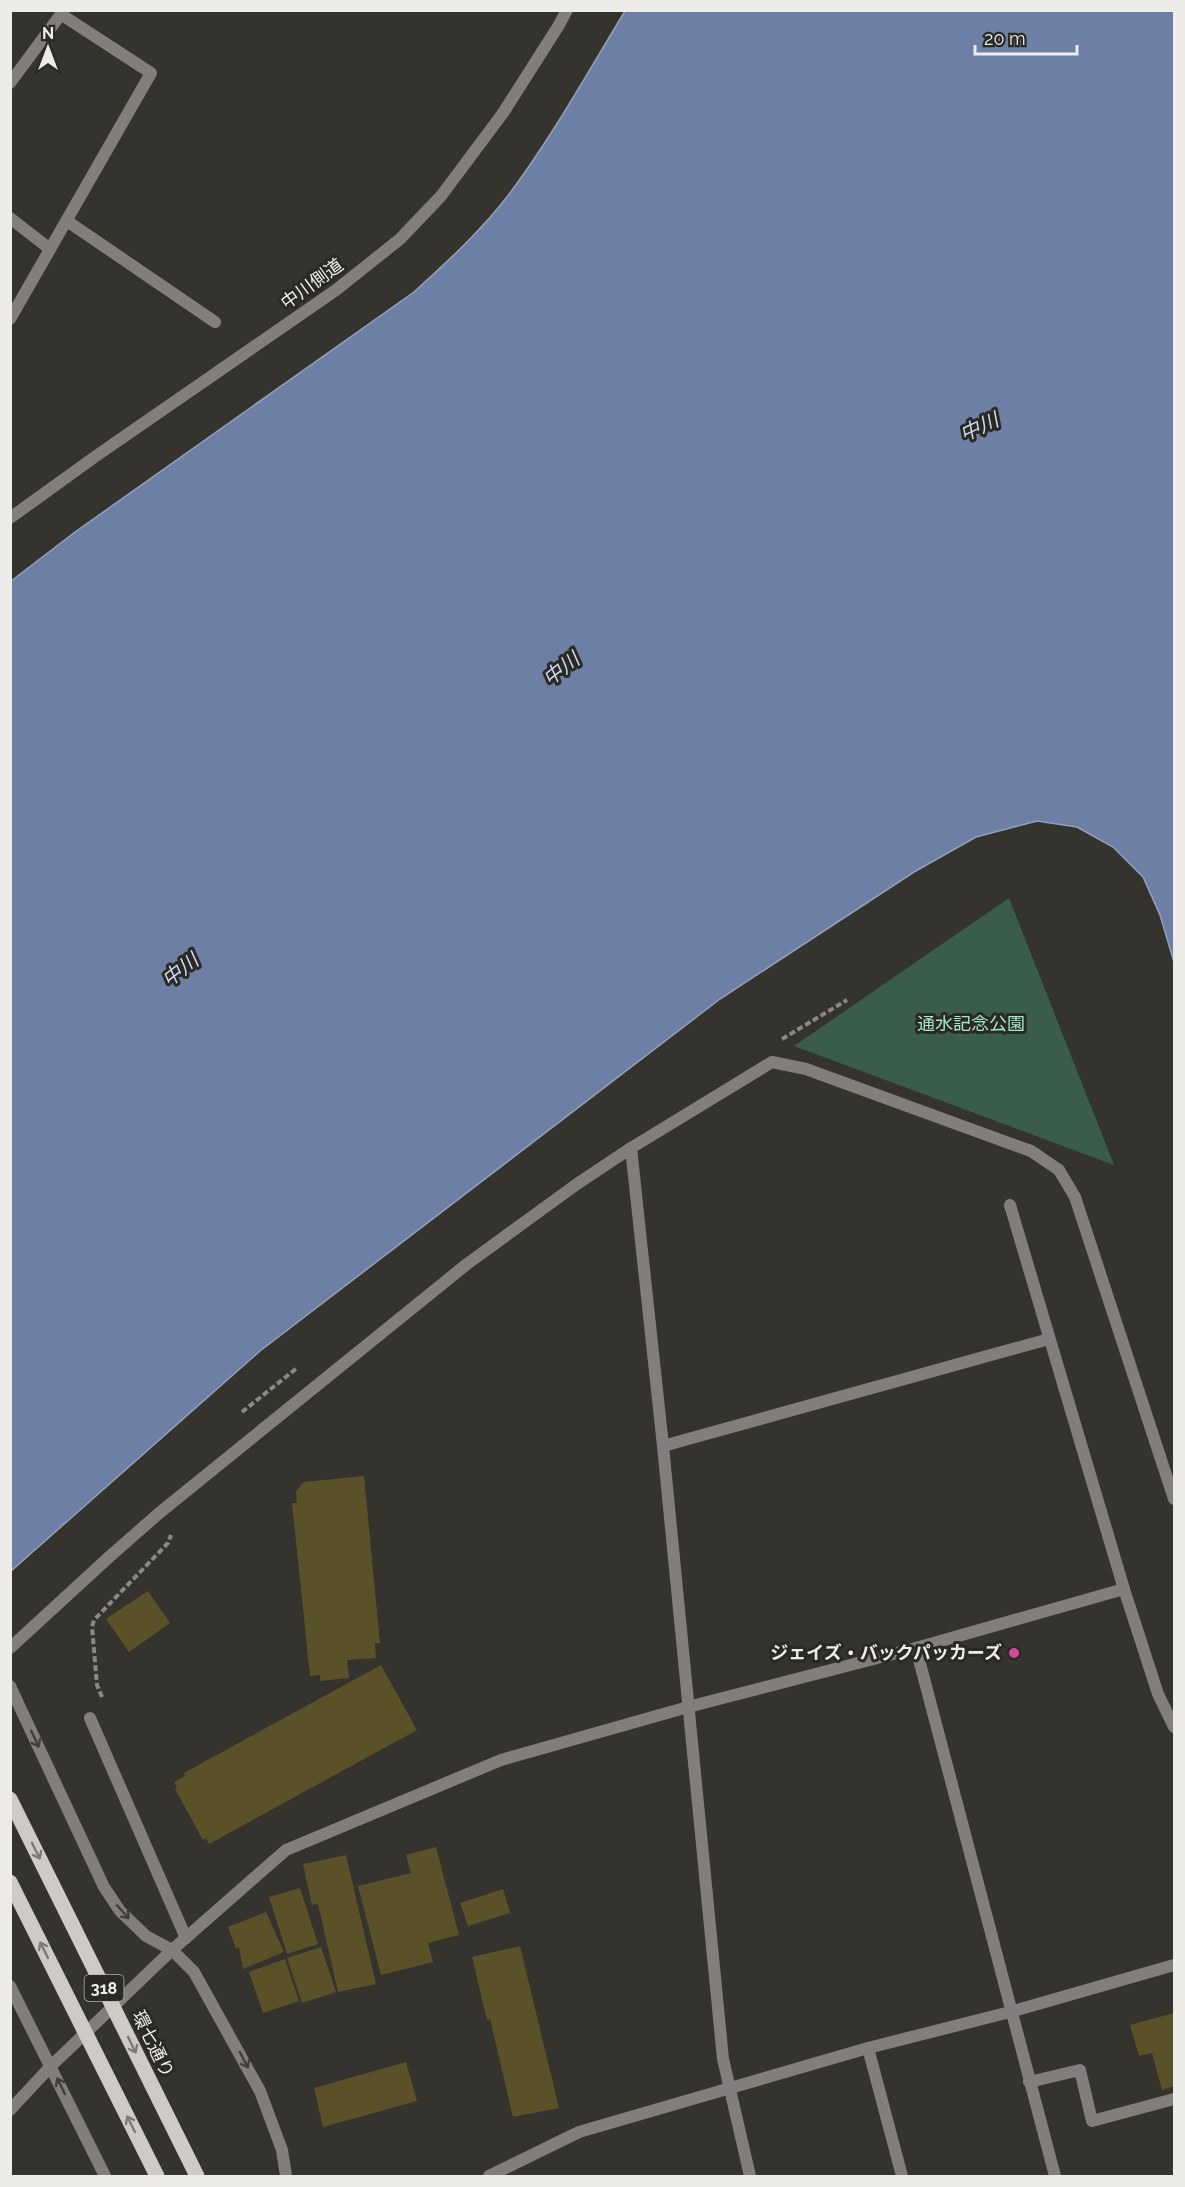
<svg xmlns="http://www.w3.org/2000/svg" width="1185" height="2187" viewBox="0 0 1185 2187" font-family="Raleway,'Noto Sans JP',sans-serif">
<rect width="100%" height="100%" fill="#34332d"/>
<!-- green -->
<polygon fill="#395d49" points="1009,898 1114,1165 794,1046"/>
<!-- water -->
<path fill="#6d7fa4" stroke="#93a0b9" stroke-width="1.5" d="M625,11H1174V962L1160,915L1143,877L1113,847L1077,827L1037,821L976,837L914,872L720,999L260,1351L11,1571V581L75,532L414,292C448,261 482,230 510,193C553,135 588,72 625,11Z"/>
<!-- building -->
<g fill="#5b5128">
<polygon points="364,1476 380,1643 375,1643 376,1658 347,1660 349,1678 320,1681 320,1675 310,1676 292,1503 297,1503 296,1491 304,1482"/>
<polygon points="148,1591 170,1623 129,1652 106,1619"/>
<polygon points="381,1665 417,1730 209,1844 206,1838 203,1840 175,1789 177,1788 174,1782 185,1776 184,1773"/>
<polygon points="436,1847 459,1935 428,1943 433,1962 381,1975 358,1886 411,1873 406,1855"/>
<polygon points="346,1855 376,1984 338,1992 318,1904 312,1905 303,1864"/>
<polygon points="300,1888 318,1944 287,1954 269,1897"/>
<polygon points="503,1889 510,1913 468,1926 460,1903"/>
<polygon points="266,1912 284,1952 243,1969 239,1947 236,1949 228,1927"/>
<polygon points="520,1946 559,2108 513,2117 490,2019 487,2020 472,1957"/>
<polygon points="321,1947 336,1992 302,2003 287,1958"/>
<polygon points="285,1959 299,2001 263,2013 249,1972"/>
<polygon points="1174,2013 1174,2086 1162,2090 1152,2053 1139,2056 1130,2025"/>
<polygon points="406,2062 417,2101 323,2127 314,2088"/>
</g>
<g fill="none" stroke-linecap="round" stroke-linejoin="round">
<!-- path -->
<g stroke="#898884" stroke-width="4" stroke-dasharray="6 3" stroke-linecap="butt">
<polyline points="782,1039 847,1000"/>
<polyline points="242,1412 297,1368"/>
<polyline points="102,1697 97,1685 92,1627 94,1620 168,1543 171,1535"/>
</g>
<!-- lane -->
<g stroke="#827e7d" stroke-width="12">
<polyline points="10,83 64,10"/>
<polyline points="10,218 50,249"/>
<polyline points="67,221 215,322"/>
<polyline points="10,319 151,73 62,15"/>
<polyline points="90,1718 186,1938"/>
<polyline points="868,2048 902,2176"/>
<polyline points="1029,2082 1080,2070 1092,2121 1174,2099"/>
</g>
<!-- street -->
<g stroke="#827e7d" stroke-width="12">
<polyline points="10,518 96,456 336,290 400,239 441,196 503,113 559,25 567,10"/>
<polyline points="631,1148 663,1446 723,2059 750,2176"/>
<polyline points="1010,1205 1124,1589 1158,1694 1174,1727"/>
<polyline points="663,1446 1049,1339"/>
<polyline points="10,1648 108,1558 158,1514 467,1264 577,1184 631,1148 772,1062 806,1069 1031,1151 1059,1170 1075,1197 1174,1499"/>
<polyline points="916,1648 1055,2176"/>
<polyline points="10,1686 104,1887 120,1911 146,1936 172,1950 194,1972 260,2091 282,2150 286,2176"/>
<polyline points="10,1986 105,2176"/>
<polyline points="10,2110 51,2066 172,1950 286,1850 501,1760 688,1707 916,1648 1124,1589"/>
<polyline points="489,2176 579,2132 868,2048 1010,2012 1174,1965"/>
</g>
<!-- primary -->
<g stroke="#d0cac7" stroke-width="15">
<polyline points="10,1799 197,2176"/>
<polyline points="10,1882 157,2176"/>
</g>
</g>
<!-- one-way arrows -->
<defs><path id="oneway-shaft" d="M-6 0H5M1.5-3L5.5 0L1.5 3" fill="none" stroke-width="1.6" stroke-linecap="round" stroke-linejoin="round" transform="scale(1.5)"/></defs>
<g stroke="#403e3a">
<use href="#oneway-shaft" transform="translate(35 1739) rotate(65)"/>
<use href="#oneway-shaft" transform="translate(123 1912) rotate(48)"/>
<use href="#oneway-shaft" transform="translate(244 2060) rotate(62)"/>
<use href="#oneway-shaft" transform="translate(61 2086) rotate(-116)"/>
</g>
<g stroke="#7d7a76">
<use href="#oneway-shaft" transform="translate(36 1851) rotate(64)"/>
<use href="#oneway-shaft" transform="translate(44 1950) rotate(-116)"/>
<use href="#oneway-shaft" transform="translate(132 2045) rotate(64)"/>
<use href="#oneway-shaft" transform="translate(131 2124) rotate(-116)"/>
</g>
<!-- markers -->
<circle fill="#d1479c" stroke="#2a2924" stroke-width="2" cx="1014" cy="1653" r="6"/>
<g text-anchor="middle" stroke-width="6" stroke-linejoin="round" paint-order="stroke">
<!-- shield labels -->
<rect fill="#2a2924" stroke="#b2b2ae" stroke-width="1.5" x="84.5" y="1975" width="39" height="26" rx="4.5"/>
<g font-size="16" font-weight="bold" fill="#edece9">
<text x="104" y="1994">318</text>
</g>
<!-- street labels -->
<g font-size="18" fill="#edece9" stroke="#2a2924">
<text transform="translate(312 284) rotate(-36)" y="6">中川側道</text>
<text transform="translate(153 2044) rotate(64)" y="6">環七通り</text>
</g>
<!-- park labels -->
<g font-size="18" fill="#a1e7bf" stroke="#2a2924">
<text x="971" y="1030">通水記念公園</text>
</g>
<!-- poi labels -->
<g font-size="18" font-weight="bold" fill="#edece9" stroke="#2a2924" text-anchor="end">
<text x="1002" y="1659">ジェイズ・バックパッカーズ</text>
</g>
<!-- water labels -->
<g font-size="20" font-style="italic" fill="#cfdbf4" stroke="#2a2924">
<text transform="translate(979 427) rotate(-25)" y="7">中川</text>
<text transform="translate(561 669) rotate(-38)" y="7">中川</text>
<text transform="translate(180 970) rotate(-38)" y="7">中川</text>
</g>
</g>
<!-- border -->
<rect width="1185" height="2187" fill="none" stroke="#edece9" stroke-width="24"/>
<!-- north arrow -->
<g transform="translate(48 48)" stroke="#2a2924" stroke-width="4.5" paint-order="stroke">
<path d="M0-4.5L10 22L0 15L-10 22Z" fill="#edece9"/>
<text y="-9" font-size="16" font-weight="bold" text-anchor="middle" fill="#edece9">N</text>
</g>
<!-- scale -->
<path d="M975 45v9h102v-9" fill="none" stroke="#edece9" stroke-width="3"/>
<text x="984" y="45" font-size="18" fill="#edece9" stroke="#2a2924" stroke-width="4.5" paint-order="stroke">20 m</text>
</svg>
